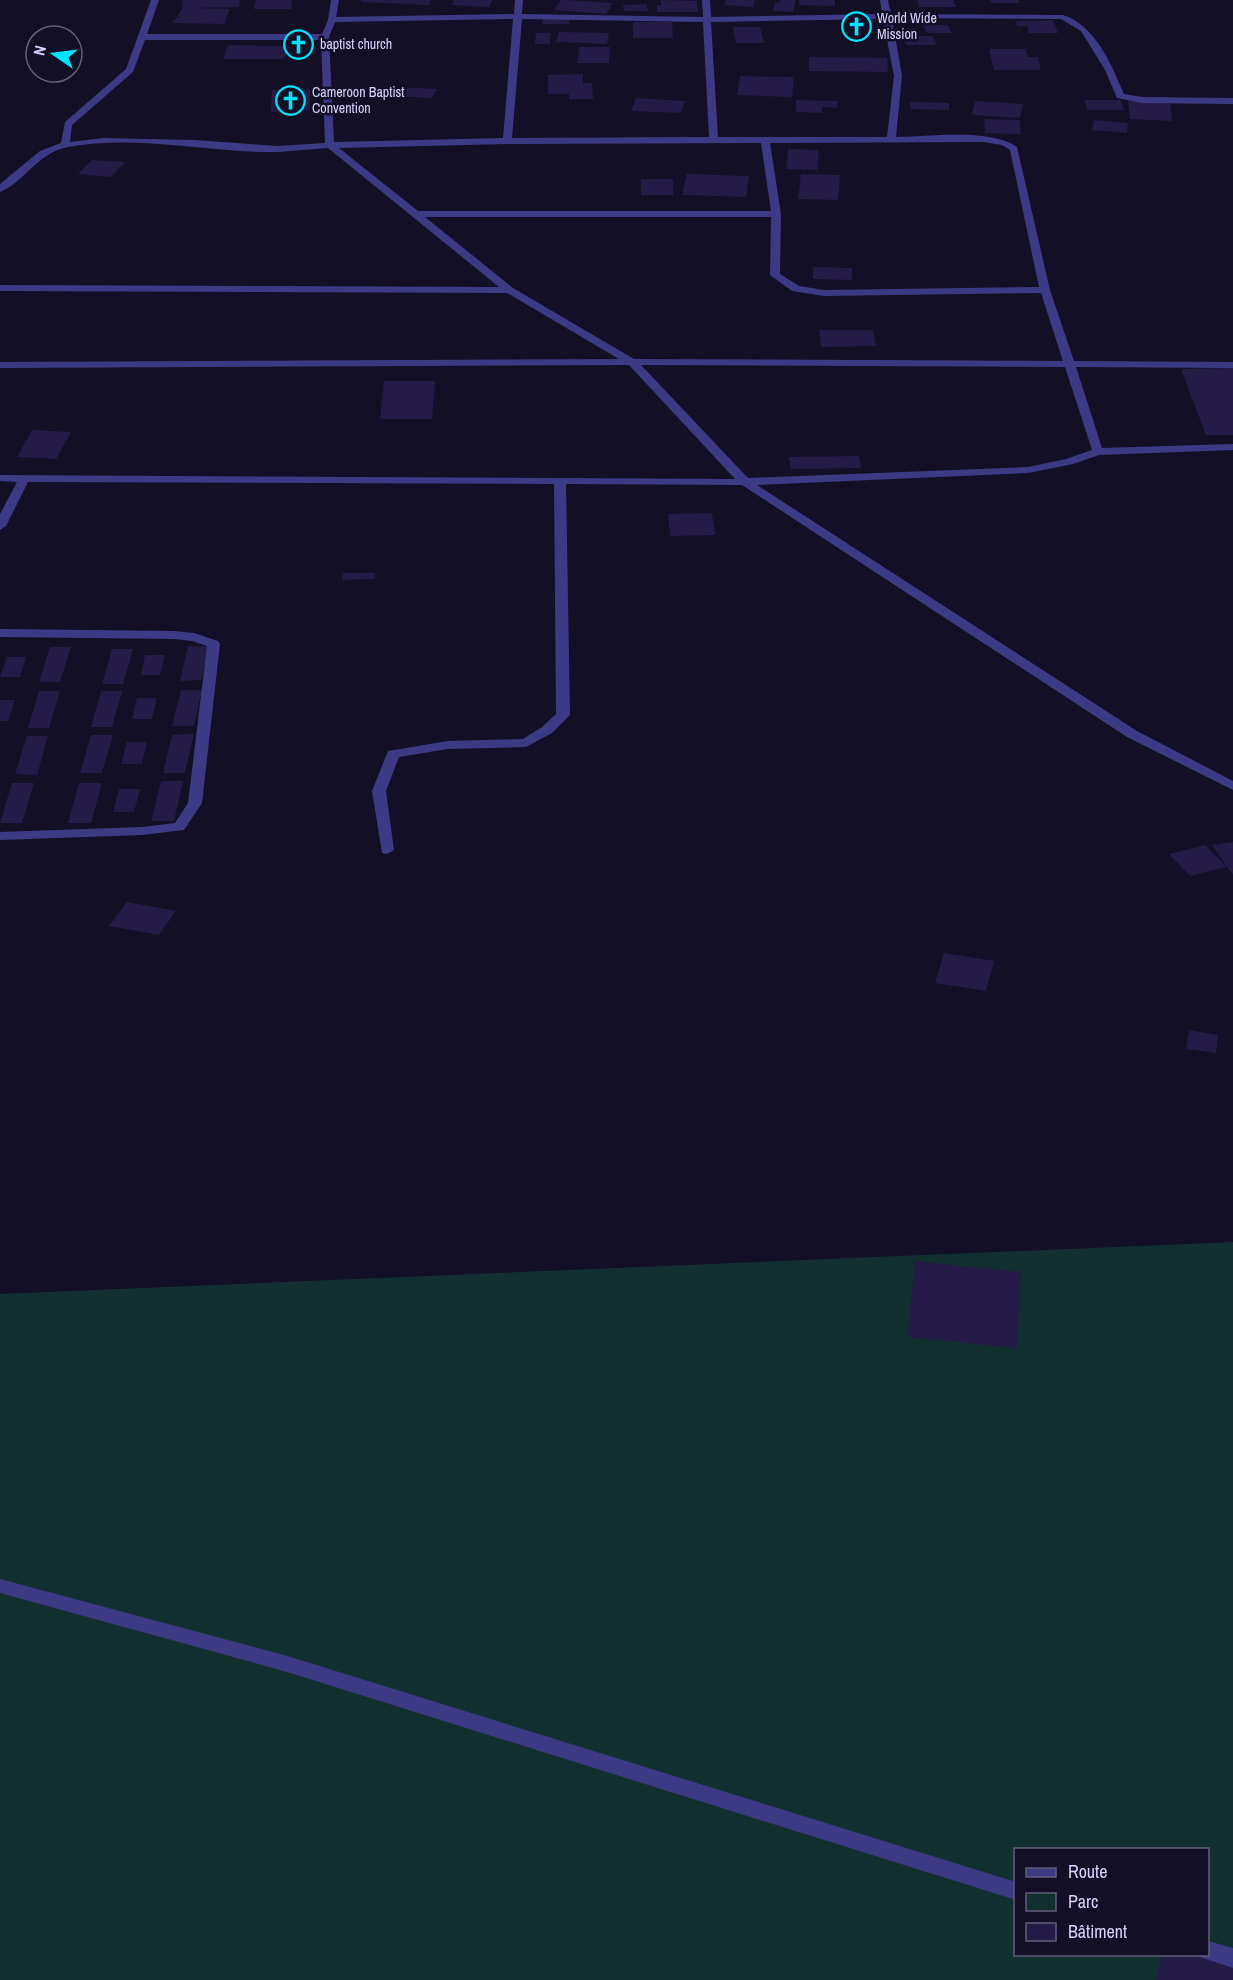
<svg xmlns="http://www.w3.org/2000/svg" width="1233" height="1980" viewBox="0 0 1233 1980" font-family="'Archivo Narrow',sans-serif">
<rect width="100%" height="100%" fill="#130f26"/>
<!-- green -->
<path fill="#12302f" fill-rule="evenodd" d="M1233,1242V1980H0V1294ZM1016,1850H1208V1954H1016Z"/>
<!-- building -->
<g fill="#241b47">
<polygon points="183,0 240,0 239,7 189,8 230,9 224,24 173,23 182,9"/>
<polygon points="256,0 292,0 291,9 254,9"/>
<polygon points="362,0 431,0 429,5 360,2"/>
<polygon points="454,0 492,0 489,7 451,5"/>
<polygon points="561,0 566,0 613,3 606,14 554,10"/>
<polygon points="661,0 697,1 698,12 657,12 657,5 661,5"/>
<polygon points="726,0 755,0 753,7 724,5"/>
<polygon points="780,0 796,0 793,12 773,11 775,3 779,3"/>
<polygon points="799,0 835,0 835,6 799,5"/>
<polygon points="917,0 953,0 956,7 919,7"/>
<polygon points="990,0 1018,0 1020,3 991,3"/>
<polygon points="646,4 648,11 624,11 623,5"/>
<polygon points="543,17 570,18 569,24 542,24"/>
<polygon points="842,19 867,20 868,34 842,33"/>
<polygon points="1053,20 1058,33 1029,33 1027,26 1017,26 1016,21"/>
<polygon points="633,22 672,22 673,38 633,38"/>
<polygon points="923,25 948,25 952,33 927,33"/>
<polygon points="733,27 760,27 764,43 736,43"/>
<polygon points="559,32 609,33 607,44 556,42"/>
<polygon points="536,33 551,33 550,44 535,44"/>
<polygon points="904,36 933,36 937,45 906,45"/>
<polygon points="228,45 289,46 284,59 223,59"/>
<polygon points="579,47 610,47 609,63 577,63"/>
<polygon points="989,49 1025,49 1028,57 1038,57 1041,70 994,70"/>
<polygon points="809,57 887,58 888,72 809,71"/>
<polygon points="583,74 583,83 592,83 593,99 569,99 569,94 548,94 548,75"/>
<polygon points="740,76 794,77 792,97 737,95"/>
<polygon points="380,86 437,89 431,98 374,95"/>
<polygon points="310,89 310,110 271,112 272,90"/>
<polygon points="636,98 685,101 680,113 631,111"/>
<polygon points="796,100 837,101 837,108 822,107 822,113 796,112"/>
<polygon points="1084,100 1121,100 1124,110 1088,110"/>
<polygon points="975,101 1023,104 1020,118 972,115"/>
<polygon points="1128,101 1170,102 1172,121 1130,119"/>
<polygon points="910,102 949,103 949,110 911,109"/>
<polygon points="984,119 1020,120 1021,134 985,133"/>
<polygon points="1094,120 1128,123 1127,133 1092,130"/>
<polygon points="788,149 819,150 817,170 786,169"/>
<polygon points="92,160 125,162 111,177 78,174"/>
<polygon points="687,174 749,176 746,197 682,195"/>
<polygon points="801,174 840,175 838,200 798,199"/>
<rect x="641" y="179" width="32" height="16"/>
<polygon points="813,267 852,268 852,280 813,279"/>
<polygon points="819,330 873,330 876,346 821,347"/>
<polygon points="1233,368 1233,435 1206,435 1181,369"/>
<polygon points="384,381 435,381 432,419 380,419"/>
<polygon points="32,430 71,432 56,459 17,457"/>
<polygon points="859,456 861,468 791,469 789,457"/>
<polygon points="712,513 715,535 670,536 668,514"/>
<polygon points="343,573 375,573 374,579 342,580"/>
<polygon points="188,646 209,646 201,680 180,681"/>
<polygon points="50,647 71,647 60,682 39,682"/>
<polygon points="112,649 133,649 123,684 102,684"/>
<polygon points="145,655 165,655 160,675 141,675"/>
<polygon points="7,657 26,657 20,677 0,677"/>
<polygon points="181,690 202,690 194,726 172,726"/>
<polygon points="39,691 60,691 49,728 28,728"/>
<polygon points="101,691 122,691 112,727 91,727"/>
<polygon points="137,698 157,698 152,719 132,719"/>
<polygon points="0,700 15,700 8,721 0,721"/>
<polygon points="194,734 185,773 163,773 172,735"/>
<polygon points="91,735 113,735 102,773 80,773"/>
<polygon points="27,736 48,736 37,775 15,774"/>
<polygon points="127,742 147,742 142,764 121,764"/>
<polygon points="161,781 183,781 174,821 151,821"/>
<polygon points="12,783 34,783 22,823 0,823"/>
<polygon points="79,783 102,783 91,823 68,823"/>
<polygon points="119,789 140,789 134,812 113,812"/>
<polygon points="1233,842 1233,875 1212,845"/>
<polygon points="1205,845 1227,867 1190,876 1169,854"/>
<polygon points="127,902 176,911 159,935 109,926"/>
<polygon points="944,953 994,961 986,991 935,983"/>
<polygon points="1189,1030 1218,1035 1216,1053 1186,1049"/>
<polygon points="915,1261 1021,1272 1017,1348 907,1337"/>
<polygon points="1162,1954 1198,1954 1233,1965 1233,1980 1156,1980"/>
</g>
<g fill="none" stroke-linecap="round" stroke-linejoin="round">
<!-- minor -->
<g fill="#3d3a85" fill-rule="evenodd">
<path d="M151,0H159L147,34H322L328,20L331,0H339L336,17L514,14L515,0H523L522,14L703,17L702,0H710L711,17L882,14L880,0H888L891,14L1063,15C1096,26 1111,64 1124,94L1142,97L1233,98V104L1142,103L1117,98L1105,70L1081,31L1061,19L892,18L902,76L896,137C930,137 989,128 1017,147L1050,290L1074,361L1233,362V368L1076,367L1102,448L1233,444V450L1099,455L1073,464L1028,473L757,485L1137,731L1233,781V790L1127,737L742,485L566,484L570,715L552,733L526,747L448,749L399,757L386,791L394,850L387,854L382,853L372,791L388,751L448,741L523,739L542,727L556,714L554,484L28,482L6,526L0,530V514L17,482L0,481V475L735,479L629,365L0,368V362L619,359L507,293L0,291V285L499,287L328,148C311,149 294,151 278,152C209,153 137,134 68,147C37,153 25,182 0,192V184L40,151L61,143L65,122L126,69ZM513,19L503,138L334,142L329,37L335,22ZM522,19L703,22L709,137L512,138ZM883,19L894,76L887,137H718L711,22ZM145,40H321L325,143L277,146L195,140L103,138L70,142L72,125L133,72ZM983,142L1002,145L1010,150L1039,287L824,290L799,286L780,274L781,214L770,143ZM761,143L771,211H418L339,148L507,144ZM425,217H771L770,275L792,291L824,296L1041,293L1063,361L634,359L513,288ZM641,365L1065,367L1092,450L1066,459L1028,467L748,478Z"/>
<polygon points="0,629 174,631 194,633 218,641 220,644 202,803 184,830 142,835 0,840 0,832 142,827 175,823 188,803 207,646 192,641 174,639 0,637"/>
<polygon points="0,1579 284,1655 1016,1882 1016,1900 284,1671 0,1593"/>
<polygon points="1208,1941 1233,1948 1233,1968 1200,1957 1199,1954 1208,1954"/>
</g>
</g>
<!-- icons -->
<defs>
<symbol id="church-ring" viewBox="-11 -11 22 22"><circle r="9.5" fill="#130f26" stroke="#00e5ff" stroke-width="1.5"/><path d="M-1.2-6h2.4v3.5h3.3v2.4h-3.3V6h-2.4V-.1h-3.3v-2.4h3.3Z" fill="#00e5ff"/></symbol>
</defs>
<g fill-rule="evenodd">
<use href="#church-ring" x="840" y="10" width="33" height="33"/>
<use href="#church-ring" x="282" y="28" width="33" height="33"/>
<use href="#church-ring" x="274" y="84" width="33" height="33"/>
</g>
<g text-anchor="middle" stroke-width="5" stroke-linejoin="round" paint-order="stroke">
<!-- far-poi labels -->
<g font-size="14" fill="#d9d4ff" stroke="#130f26" text-anchor="start">
<text x="877" y="23">World Wide<tspan x="877" dy="16">Mission</tspan></text>
<text x="320" y="49">baptist church</text>
<text x="312" y="97">Cameroon Baptist<tspan x="312" dy="16">Convention</tspan></text>
</g>
</g>
<!-- legend -->
<rect x="1014" y="1848" width="195" height="108" fill="#130f26" stroke="#625e7d" stroke-width="1.5"/>
<rect x="1026" y="1868" width="30" height="9" fill="#3d3a85" stroke="#625e7d" stroke-width="1.5"/>
<text x="1068" y="1878" font-size="18" fill="#d9d4ff">Route</text>
<rect x="1026" y="1893" width="30" height="18" fill="#12302f" stroke="#625e7d" stroke-width="1.5"/>
<text x="1068" y="1908" font-size="18" fill="#d9d4ff">Parc</text>
<rect x="1026" y="1923" width="30" height="18" fill="#241b47" stroke="#625e7d" stroke-width="1.5"/>
<text x="1068" y="1938" font-size="18" fill="#d9d4ff">Bâtiment</text>
<!-- north arrow -->
<g transform="translate(54 54) rotate(284)"><circle r="28" fill="#130f26" stroke="#625e7d" stroke-width="1.5"/>
<path d="M0-4.5L10 22L0 15L-10 22Z" fill="#00e5ff"/>
<text y="-9" font-size="16" font-weight="bold" text-anchor="middle" fill="#d9d4ff">N</text>
</g>
</svg>
